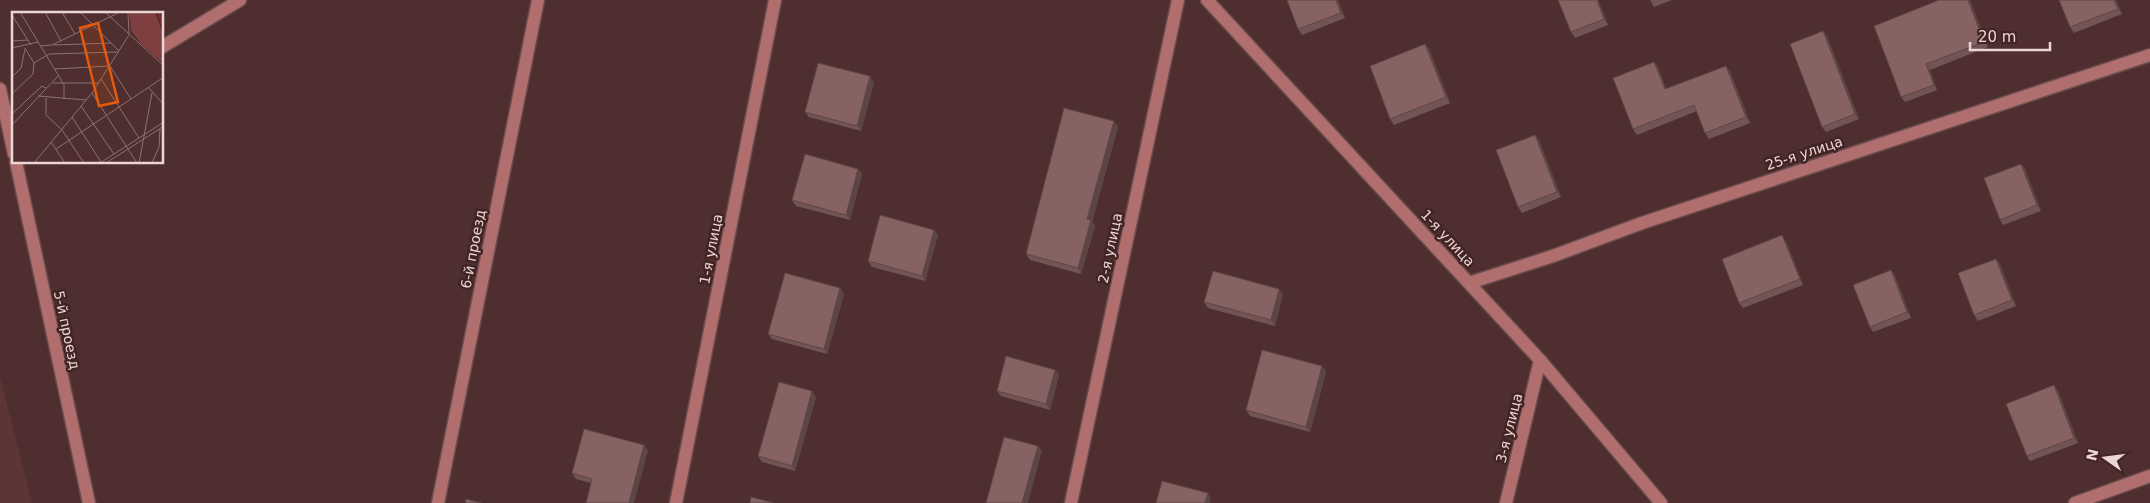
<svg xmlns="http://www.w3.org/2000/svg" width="2150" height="503" viewBox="0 0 2150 503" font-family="'DejaVu Sans',sans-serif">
<rect width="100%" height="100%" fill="#4e2e2e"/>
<!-- built -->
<polygon fill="#5c3535" points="0,377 32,503 0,503"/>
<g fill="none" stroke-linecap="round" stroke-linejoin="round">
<defs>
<g id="minor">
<polyline points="1207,0 1540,360 1661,503"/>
<polyline points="162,47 240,0"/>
<polyline points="0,89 14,154"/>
<polyline points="16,162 89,503"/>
<polyline points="1469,283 1553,256 1642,223 2150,55"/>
<polyline points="438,503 538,0"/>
<polyline points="676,503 775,0"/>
<polyline points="1071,503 1178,0"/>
<polyline points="1506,503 1540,360"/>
<polyline points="2075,503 2150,476"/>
</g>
</defs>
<!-- minor casing -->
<use href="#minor" stroke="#6a4c4c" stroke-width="15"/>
<!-- minor -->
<use href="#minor" stroke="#b06e6f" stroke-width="12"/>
</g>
<!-- wall -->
<g fill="#735454">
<polygon points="1287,0 1338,0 1345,18 1302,35 1298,29"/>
<polygon points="1598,0 1608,25 1575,38 1571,32"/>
<polygon points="1650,0 1672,0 1654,7"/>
<polygon points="1970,0 1988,47 1930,70 1937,90 1905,102 1901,97"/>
<polygon points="2059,0 2116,0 2122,14 2074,33 2070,27"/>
<polygon points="1823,31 1827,36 1859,119 1826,132 1822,127"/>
<polygon points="1425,44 1429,49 1450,103 1394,125 1390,119"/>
<polygon points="1654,62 1658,67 1666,89 1730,71 1750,123 1709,139 1705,133 1697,111 1637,135 1633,129"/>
<polygon points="874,82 861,131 809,117 805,112"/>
<polygon points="1118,127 1092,222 1095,226 1081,274 1030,260 1026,254"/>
<polygon points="1535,135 1539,140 1561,197 1522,213 1518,207"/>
<polygon points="2021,164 2025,169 2041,211 2003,225 2000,220"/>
<polygon points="858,169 862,174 850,220 796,206 792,200"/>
<polygon points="938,235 925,281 872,267 868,261"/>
<polygon points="1786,241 1803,285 1743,308 1739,303"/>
<polygon points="1996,259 2000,264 2016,306 1978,321 1974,315"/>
<polygon points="1891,270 1895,276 1911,318 1873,332 1870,327"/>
<polygon points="840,288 844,294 827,354 772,339 768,334"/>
<polygon points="1279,289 1283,294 1275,326 1208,308 1204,302"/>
<polygon points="1322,366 1326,372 1310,432 1250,416 1246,410"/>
<polygon points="1055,370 1059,375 1050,410 1001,396 997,391"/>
<polygon points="2054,385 2058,391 2078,443 2030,461 2027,456"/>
<polygon points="816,397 795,471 762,462 758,456"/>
<polygon points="644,445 648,451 591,483 576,479 572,473"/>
</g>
<!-- shaded-wall -->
<g fill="#5e4545">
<polygon points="1336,0 1338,0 1345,18 1341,13"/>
<polygon points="1597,0 1598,0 1608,25 1604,19"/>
<polygon points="1968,0 1970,0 1988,47 1984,42"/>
<polygon points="2114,0 2116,0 2122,14 2118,9"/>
<polygon points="1823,31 1827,36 1859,119 1855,114"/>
<polygon points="1425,44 1429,49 1450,103 1446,97"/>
<polygon points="1654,62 1658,67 1668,95 1665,89"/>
<polygon points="1926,64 1930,70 1937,90 1934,85"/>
<polygon points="1726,66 1730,71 1750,123 1746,117"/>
<polygon points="870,76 874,82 861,131 857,126"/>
<polygon points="1114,121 1118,127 1092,222 1095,226 1081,274 1078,268 1087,219"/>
<polygon points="1535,135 1539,140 1561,197 1557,192"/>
<polygon points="2021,164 2025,169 2041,211 2037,205"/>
<polygon points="858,169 862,174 850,220 846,215"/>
<polygon points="934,230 938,235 925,281 922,276"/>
<polygon points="1782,235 1786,241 1803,285 1800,279"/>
<polygon points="1996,259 2000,264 2016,306 2012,300"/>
<polygon points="1891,270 1895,276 1911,318 1907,312"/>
<polygon points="840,288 844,294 827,354 824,349"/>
<polygon points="1279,289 1283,294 1275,326 1271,320"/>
<polygon points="1322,366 1326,372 1310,432 1306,427"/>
<polygon points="1055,370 1059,375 1050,410 1046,404"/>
<polygon points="2054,385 2058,391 2078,443 2074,438"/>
<polygon points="812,391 816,397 795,471 792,466"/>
<polygon points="644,445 648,451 634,503 629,503"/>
<polygon points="1038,446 1042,451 1028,503 1022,503"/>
<polygon points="1208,493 1211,499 1210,503 1205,503"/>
</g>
<!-- building -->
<g fill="#866262" stroke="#5e4545">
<polygon points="1287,0 1336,0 1341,13 1298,29"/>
<polygon points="1558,0 1597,0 1604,19 1571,32"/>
<polygon points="1939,0 1968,0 1984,42 1926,64 1934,85 1901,97 1874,26"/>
<polygon points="2059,0 2114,0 2118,9 2070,27"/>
<polygon points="1823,31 1855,114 1822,127 1790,44"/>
<polygon points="1425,44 1446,97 1390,119 1370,66"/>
<polygon points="1654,62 1665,89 1726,66 1746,117 1705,133 1694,105 1633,129 1613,78"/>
<polygon points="818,63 870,76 857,126 805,112"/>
<polygon points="1064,108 1114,121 1087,219 1091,220 1078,268 1026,254"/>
<polygon points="1535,135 1557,192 1518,207 1496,150"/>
<polygon points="805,154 858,169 846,215 792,200"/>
<polygon points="2021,164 2037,205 2000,220 1984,178"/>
<polygon points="880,215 934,230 922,276 868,261"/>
<polygon points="1782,235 1800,279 1739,303 1722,259"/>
<polygon points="1996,259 2012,300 1974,315 1958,273"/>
<polygon points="1891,270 1907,312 1870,327 1853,285"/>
<polygon points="1213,271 1279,289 1271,320 1204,302"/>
<polygon points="785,273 840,288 824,349 768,334"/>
<polygon points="1262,350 1322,366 1306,427 1246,410"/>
<polygon points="1006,356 1055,370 1046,404 997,391"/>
<polygon points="779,382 812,391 792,466 758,456"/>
<polygon points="2054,385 2074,438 2027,456 2006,404"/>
<polygon points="584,429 644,445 629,503 586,503 592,479 572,473"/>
<polygon points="1004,437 1038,446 1022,503 986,503"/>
<polygon points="1162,481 1208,493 1205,503 1156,503"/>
<polygon points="751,497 774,503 750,503"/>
<polygon points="466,499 481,503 465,503"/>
</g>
<g text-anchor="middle" stroke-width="5" stroke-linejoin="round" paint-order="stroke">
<!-- street labels -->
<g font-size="14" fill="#ebd6d5" stroke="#432424">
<text transform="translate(1804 153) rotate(-18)" y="5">25-я улица</text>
<text transform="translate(1448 238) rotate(47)" y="5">1-я улица</text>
<text transform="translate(1110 248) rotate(-78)" y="5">2-я улица</text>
<text transform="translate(473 249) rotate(-79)" y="5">6-й проезд</text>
<text transform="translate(711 249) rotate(-79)" y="5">1-я улица</text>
<text transform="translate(67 330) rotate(78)" y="5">5-й проезд</text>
<text transform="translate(1509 428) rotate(-76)" y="5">3-я улица</text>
</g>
</g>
<!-- overview -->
<g transform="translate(12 12)">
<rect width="151" height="151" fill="#4e2e2e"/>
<path d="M117,0H143L151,22V51L129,32L119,18Z" fill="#7f3e40"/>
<path fill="none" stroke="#862a32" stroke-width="2.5" d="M146,0L152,16"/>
<path fill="none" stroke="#8d7171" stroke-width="1" d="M8,0L51,71M33,0L49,29M50,0L63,22M68,0L107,39M93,0L152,54M116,0L117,22M0,3L19,33M0,29L16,28M42,33L99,31M28,34L40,33L108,0M0,36L26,30M22,51L37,42L106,40M42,57L98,54L119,87M0,65L9,56L13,37M89,67L127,126M41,71H87M136,75L152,93M80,81L125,151M0,82L21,62L22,51L13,36M26,84L74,88M34,86V103L50,118L72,151M52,87V71M69,94L102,142M0,102L30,74L34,76M60,105L89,150M0,113L46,64M39,130L53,151M44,137L152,65M22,151L80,81L117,23M88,151L152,110M94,151L152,114M127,151L140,81M140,151L147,135L148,117"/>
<path fill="#e8590c" fill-opacity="0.15" stroke="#e8590c" stroke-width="2.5" d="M86,11L106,90L87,94L68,16Z"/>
<rect width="151" height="151" fill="none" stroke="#ebd6d5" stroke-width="2.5"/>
</g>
<!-- north arrow -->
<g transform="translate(2105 458) rotate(284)" stroke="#432424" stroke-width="4" paint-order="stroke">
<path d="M0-4L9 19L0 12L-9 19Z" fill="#ebd6d5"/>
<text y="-8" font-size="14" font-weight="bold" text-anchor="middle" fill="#ebd6d5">N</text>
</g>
<!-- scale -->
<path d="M1970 42v8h80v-8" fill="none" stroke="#ebd6d5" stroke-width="2.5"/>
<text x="1978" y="42" font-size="15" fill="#ebd6d5" stroke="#432424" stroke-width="4" paint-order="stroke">20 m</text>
</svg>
